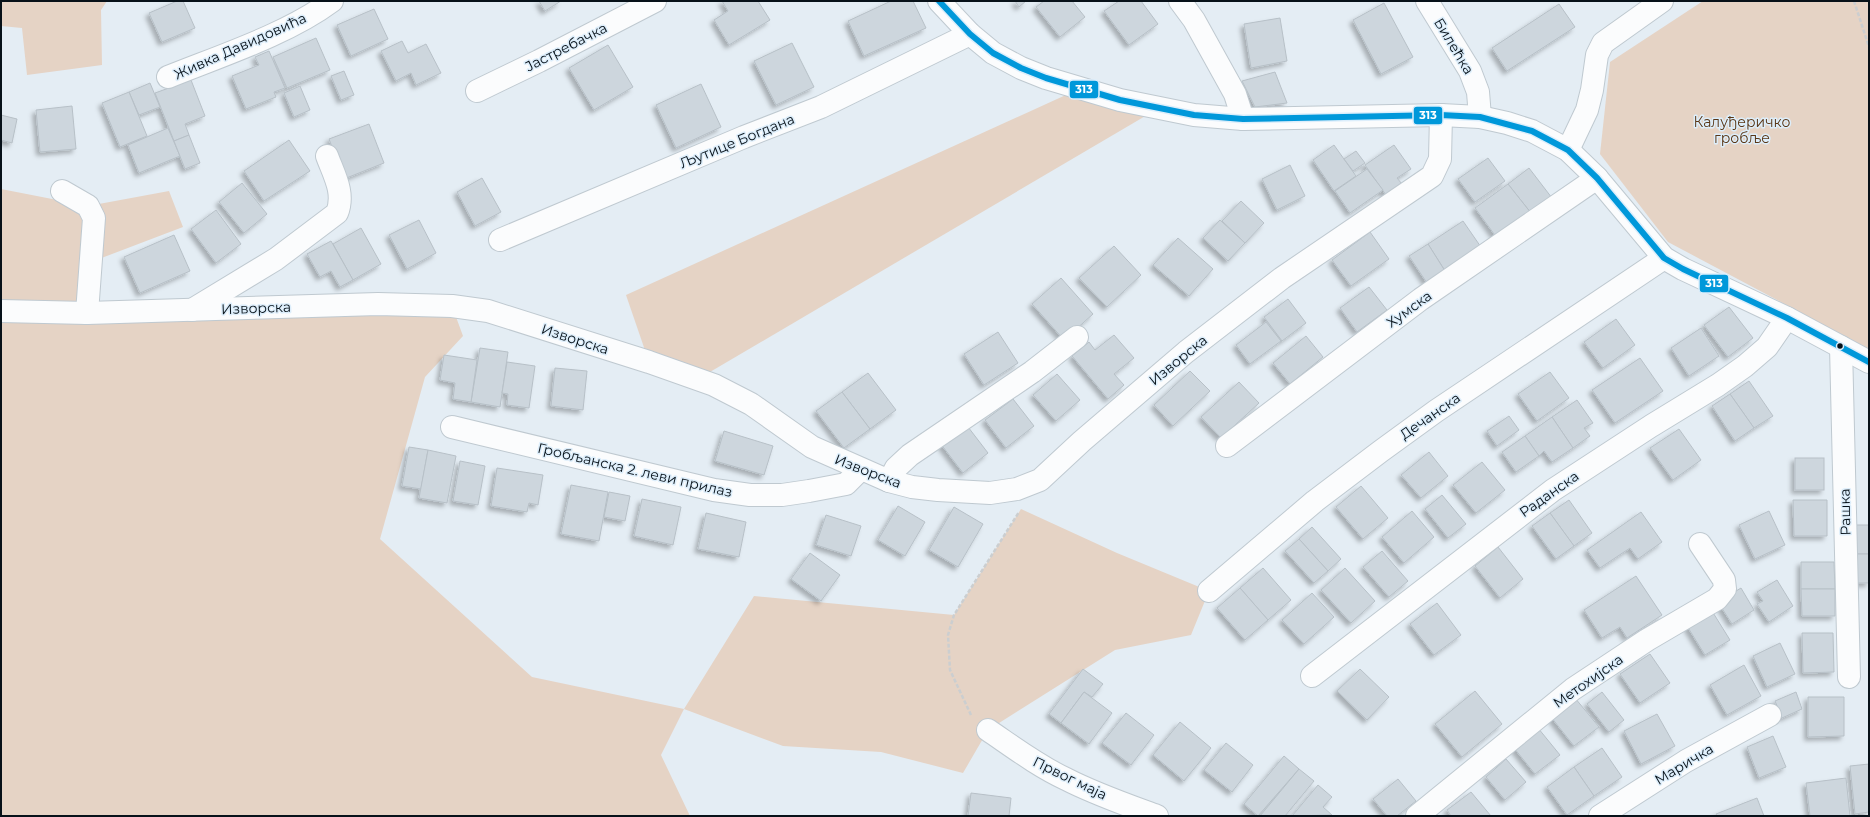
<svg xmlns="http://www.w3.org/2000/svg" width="1870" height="817" viewBox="0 0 1870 817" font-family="Montserrat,sans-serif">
<defs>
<filter id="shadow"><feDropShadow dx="-3.5" dy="3.5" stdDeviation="2" flood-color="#0004"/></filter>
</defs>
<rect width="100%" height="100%" fill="#e4edf4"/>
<!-- green -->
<g fill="#e5d3c5">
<polygon points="1,1 107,1 101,10 102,65 27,75 22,28 1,26"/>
<polygon points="1703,1 1869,1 1869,349 1668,242 1600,154 1610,62"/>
<polygon points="1079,89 1159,108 698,379 649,362 626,295"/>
<polygon points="1,189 88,206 169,191 183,227 91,262 87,313 452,306 463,336 425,377 380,539 532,677 684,709 754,596 954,615 1021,509 1117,553 1209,591 1191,635 1115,650 988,730 963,773 881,752 783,746 684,709 661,755 690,816 1,816"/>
</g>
<!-- building -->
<g fill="#cdd6dd" stroke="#b7c0c7" filter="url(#shadow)">
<polygon points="177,1 183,1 195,28 162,42 149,13"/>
<polygon points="539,1 561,1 545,11"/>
<polygon points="722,1 758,1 770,20 729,45 714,20 728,11"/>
<polygon points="891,1 913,1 926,28 864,56 848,21"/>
<polygon points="1015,1 1026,1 1019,7"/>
<polygon points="1044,1 1072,1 1085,17 1060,37 1036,7"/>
<polygon points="1119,1 1141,1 1158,24 1129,45 1104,11"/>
<polygon points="1384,3 1413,57 1381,74 1353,20"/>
<polygon points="1559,4 1575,27 1507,71 1492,48"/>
<polygon points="374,9 388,39 351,56 337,25"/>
<polygon points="1280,18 1287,61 1251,68 1244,24"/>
<polygon points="316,38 330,70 287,88 273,57"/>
<polygon points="402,41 408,53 426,44 441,73 416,85 411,73 396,81 381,51"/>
<polygon points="792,43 814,87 776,105 754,61"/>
<polygon points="608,45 633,87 594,110 569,68"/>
<polygon points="269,51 285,88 274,92 276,97 246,109 232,76 259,65 255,57"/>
<polygon points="344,71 354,95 341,100 331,76"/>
<polygon points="1275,72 1287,103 1255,107 1242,81"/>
<polygon points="191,80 205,116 185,124 189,135 174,141 155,93"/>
<polygon points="150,83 160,107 139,115 129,92"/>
<polygon points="701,84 721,127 676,148 656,105"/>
<polygon points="300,86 310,110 294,117 284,93"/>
<polygon points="129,92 147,136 120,147 102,103"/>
<polygon points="72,106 76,149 40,152 36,110"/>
<polygon points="1,115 17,119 12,143 1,140"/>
<polygon points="369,124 384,163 344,179 329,139"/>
<polygon points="168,128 180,156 139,173 128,145"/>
<polygon points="189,135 200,163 185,169 174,141"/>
<polygon points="289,140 310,171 264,201 244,171"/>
<polygon points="1334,145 1356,176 1334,191 1313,160"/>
<polygon points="1394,145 1411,169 1397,178 1402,184 1386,195 1365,165"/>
<polygon points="1356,151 1365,163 1353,171 1344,159"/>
<polygon points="1488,158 1505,181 1475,202 1458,179"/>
<polygon points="1290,165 1305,196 1277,210 1262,179"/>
<polygon points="1529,168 1552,198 1531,213 1508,184"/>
<polygon points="1367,169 1383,190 1350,213 1335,191"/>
<polygon points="482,178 501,212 475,226 457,192"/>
<polygon points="242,183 267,214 244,233 219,202"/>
<polygon points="1508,184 1531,213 1497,238 1475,208"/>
<polygon points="1241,201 1264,223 1245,243 1222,221"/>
<polygon points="216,210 241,244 216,263 191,229"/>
<polygon points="419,220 436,253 407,269 389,235"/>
<polygon points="1220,220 1245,243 1228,261 1203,238"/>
<polygon points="1463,221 1483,250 1447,274 1428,244"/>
<polygon points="361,228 381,264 353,280 333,244"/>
<polygon points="1370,232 1389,259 1351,286 1332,260"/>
<polygon points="174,235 190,271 140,293 124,257"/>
<polygon points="1178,238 1213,269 1189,296 1153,265"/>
<polygon points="331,241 353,280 340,287 331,271 320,277 307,254"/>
<polygon points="1428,244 1445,271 1427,283 1409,256"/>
<polygon points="1114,246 1141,275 1107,307 1079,278"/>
<polygon points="1061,278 1093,314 1064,340 1032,304"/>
<polygon points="1369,287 1387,310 1357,332 1340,308"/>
<polygon points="1288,299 1306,323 1282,341 1264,317"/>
<polygon points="1729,307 1753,338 1728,357 1704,325"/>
<polygon points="1616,319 1635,345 1603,368 1584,342"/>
<polygon points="1266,322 1281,341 1250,364 1236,345"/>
<polygon points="1701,328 1719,356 1689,376 1671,348"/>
<polygon points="998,332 1018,363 984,385 964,354"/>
<polygon points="1114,335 1134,358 1114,374 1124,385 1108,399 1072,356 1089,342 1095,350"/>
<polygon points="1306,336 1323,357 1290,384 1273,363"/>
<polygon points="480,348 508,352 500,407 471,402"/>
<polygon points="444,355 477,360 471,402 453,399 455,383 440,380"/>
<polygon points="1640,358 1663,391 1615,423 1592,390"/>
<polygon points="507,362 535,366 529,408 507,405 508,394 502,393"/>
<polygon points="555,368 587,371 583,410 551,406"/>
<polygon points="1190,371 1210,391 1173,426 1154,405"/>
<polygon points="1550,372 1569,398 1537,421 1518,394"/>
<polygon points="868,373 896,410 870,429 842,392"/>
<polygon points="1057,374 1080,400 1056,421 1033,395"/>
<polygon points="1749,381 1773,416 1754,428 1730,394"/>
<polygon points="1239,382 1259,403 1221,438 1201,417"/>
<polygon points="842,392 870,429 844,448 816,411"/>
<polygon points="1730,394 1754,428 1735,441 1712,406"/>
<polygon points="1013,399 1034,426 1006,448 985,420"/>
<polygon points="1577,400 1593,423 1584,428 1590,436 1573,448 1552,417"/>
<polygon points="1509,416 1519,430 1497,446 1487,431"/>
<polygon points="1552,417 1573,448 1552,462 1544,451 1539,456 1525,436"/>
<polygon points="965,423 988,453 963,473 940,443"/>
<polygon points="1679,429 1701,460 1673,480 1650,448"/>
<polygon points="724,431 773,446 764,475 715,461"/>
<polygon points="1525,436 1539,456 1516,472 1502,452"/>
<polygon points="409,447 428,450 421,489 402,486"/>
<polygon points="428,450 456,456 447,503 419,498"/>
<polygon points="1429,452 1448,476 1421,498 1401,475"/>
<rect x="1795" y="458" width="29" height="32"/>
<polygon points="460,461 485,466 478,505 453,501"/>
<polygon points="1482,462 1505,490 1476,513 1453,485"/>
<polygon points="497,468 543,475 538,505 529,503 527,512 491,506"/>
<polygon points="571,485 608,492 599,541 561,534"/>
<polygon points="1361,486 1388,518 1363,539 1336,507"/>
<polygon points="609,492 630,496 625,521 604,517"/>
<polygon points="1442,495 1466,524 1448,538 1425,509"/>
<polygon points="642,499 681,507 673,545 634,536"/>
<polygon points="1569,500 1592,533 1574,546 1550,513"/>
<polygon points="1793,500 1827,500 1827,536 1794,536"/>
<polygon points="898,506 925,522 905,556 878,540"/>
<polygon points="954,507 983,524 958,567 929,550"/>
<polygon points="1412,511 1434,537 1404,563 1382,537"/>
<polygon points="1769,511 1785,545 1755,559 1739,525"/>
<polygon points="1641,512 1662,542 1638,559 1630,548 1600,568 1587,550"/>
<polygon points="706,513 746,522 739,557 698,549"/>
<polygon points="1550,513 1574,546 1556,559 1532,526"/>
<polygon points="826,515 861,526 851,556 816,545"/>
<rect x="1855" y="525" width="14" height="29"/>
<polygon points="1312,527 1341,559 1328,571 1299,539"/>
<polygon points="1299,539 1328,571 1314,583 1285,551"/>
<polygon points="1498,547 1523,579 1500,598 1475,566"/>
<polygon points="1382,551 1408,581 1389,597 1363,567"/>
<polygon points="810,553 840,575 821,601 791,579"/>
<rect x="1855" y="554" width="14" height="29"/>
<polygon points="1801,562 1834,562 1835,589 1801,589"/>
<polygon points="1263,568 1291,600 1268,620 1240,588"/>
<polygon points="1345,568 1375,601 1351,623 1321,590"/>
<polygon points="1636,576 1662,615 1627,638 1620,627 1602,638 1584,610"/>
<polygon points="1777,580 1793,606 1769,622 1757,604 1763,601 1757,592"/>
<polygon points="1240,588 1268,620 1245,640 1217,608"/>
<polygon points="1741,588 1754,610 1732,624 1718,602"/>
<polygon points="1801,589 1835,589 1835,616 1802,616"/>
<polygon points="1312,593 1334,617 1304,644 1282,620"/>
<polygon points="1437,603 1461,635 1434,655 1410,624"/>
<polygon points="1712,611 1730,640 1705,655 1687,626"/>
<polygon points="1802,633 1833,633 1834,672 1803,673"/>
<polygon points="1780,643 1795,674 1767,687 1753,656"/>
<polygon points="1650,654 1670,683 1640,703 1620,674"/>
<polygon points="1744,665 1761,696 1727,715 1710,685"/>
<polygon points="1083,669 1103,684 1092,697 1084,692 1061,723 1049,714"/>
<polygon points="1360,669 1389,697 1367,720 1337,691"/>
<polygon points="1475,691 1502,724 1462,757 1435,724"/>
<polygon points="1084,692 1112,713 1089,744 1061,723"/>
<polygon points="1602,692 1624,720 1609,732 1587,704"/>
<polygon points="1796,692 1802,709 1782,718 1775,701"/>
<polygon points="1808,697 1844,697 1844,736 1808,737"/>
<polygon points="1575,698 1599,727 1574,746 1551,717"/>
<polygon points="1126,713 1154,735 1131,765 1102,743"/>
<polygon points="1657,714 1675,746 1641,764 1624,731"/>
<polygon points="1180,722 1211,748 1184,781 1153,755"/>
<polygon points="1538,728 1560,755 1535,774 1514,748"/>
<polygon points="1773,736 1786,767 1759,778 1747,747"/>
<polygon points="1226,743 1253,765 1232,792 1204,770"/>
<polygon points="1602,748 1622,777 1594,796 1574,767"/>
<polygon points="1284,756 1299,769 1258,816 1244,804"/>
<polygon points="1506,759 1526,782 1505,800 1486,777"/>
<polygon points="1869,764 1869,812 1855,814 1850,766"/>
<polygon points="1574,767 1594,796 1567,815 1547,787"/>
<polygon points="1299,769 1314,781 1285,816 1260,816"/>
<polygon points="1846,778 1850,816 1810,816 1806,783"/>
<polygon points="1398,779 1416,801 1397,816 1387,816 1373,799"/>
<polygon points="1318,785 1332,797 1323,807 1332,815 1292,816"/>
<polygon points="1471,792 1491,816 1451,816 1447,810"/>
<polygon points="971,793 1011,798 1009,816 968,816"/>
<polygon points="1757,798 1764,816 1717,816 1716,814"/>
</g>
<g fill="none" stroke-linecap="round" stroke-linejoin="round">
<defs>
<g id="minor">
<polyline points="939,1 970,34 993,53 1021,68 1046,78 1120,100 1194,115 1243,119 1441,115 1480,117 1507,123 1532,131 1568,150 1597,178 1664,258 1683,269 1787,318 1869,362"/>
<polyline points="1180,1 1194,20 1235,94 1243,119"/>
<polyline points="1427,1 1470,71 1478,92 1480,117"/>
<path d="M168,77C220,56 288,34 332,1"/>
<polyline points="477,91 539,61 655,1"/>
<polyline points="1568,150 1587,110 1592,90 1597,55 1603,43 1662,1"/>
<polyline points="62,191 88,206 94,218 87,313"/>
<polyline points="500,240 744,137 821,107 970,34"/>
<path d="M192,310L276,259L337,213C345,193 334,175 327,156"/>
<polyline points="1,311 87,313 378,304 452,306 488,311 649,362 714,385 751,404 812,447 889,481 912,487 938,490 990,493 1017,489 1040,480 1082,441 1186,352 1282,278 1432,176 1440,159 1441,115"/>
<polyline points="1841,347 1849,677"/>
<polyline points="452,427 714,490 750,495 782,495 809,491 846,484 860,470"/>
<polyline points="1227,446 1421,299 1597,178"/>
<polyline points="889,481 896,468 910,455 1032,372 1077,337"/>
<polyline points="1209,591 1315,501 1381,451 1436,411 1664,258"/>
<polyline points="1312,676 1553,490 1651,426 1718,385 1745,366 1767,347 1787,318"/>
<path d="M988,730C1013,747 1038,766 1066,779C1095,794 1127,805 1157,816"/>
<polyline points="1417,816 1573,689 1647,640 1717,599 1725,589 1724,580 1700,544"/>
<polyline points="1600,816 1686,761 1770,715"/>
</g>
</defs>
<!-- minor casing -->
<use href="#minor" stroke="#bfc9d0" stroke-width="24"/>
<!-- path -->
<g stroke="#cbced0" stroke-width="2.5" stroke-dasharray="4 2" stroke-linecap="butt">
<polyline points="1854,1 1869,47"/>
<polyline points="971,715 950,670 948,635 954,615 1019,512"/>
</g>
<!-- minor -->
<use href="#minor" stroke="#fbfcfd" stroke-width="22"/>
<defs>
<polyline id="bus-1" points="939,1 970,34 993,53 1021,68 1046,78 1120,100 1194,115 1243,119 1441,115 1480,117 1532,131 1568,150 1597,178 1664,258 1683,269 1787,318 1869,362"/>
</defs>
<!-- bus-1 casing -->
<use href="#bus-1" stroke="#ddeefb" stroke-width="9"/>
<!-- bus-1 -->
<use href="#bus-1" stroke="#0098da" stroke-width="6"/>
</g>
<!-- markers -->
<circle fill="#071119" stroke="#ddeefb" stroke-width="1.5" cx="1840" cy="346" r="3.5"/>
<g text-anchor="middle" stroke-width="3" stroke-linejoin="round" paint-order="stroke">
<!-- street labels -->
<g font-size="14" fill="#071119" stroke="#ddeefb">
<text transform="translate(240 46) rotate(-24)" y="5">Живка Давидовића</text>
<text transform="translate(1454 46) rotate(59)" y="5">Билећка</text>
<text transform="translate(566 47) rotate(-27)" y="5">Јастребачка</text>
<text transform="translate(737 141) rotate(-22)" y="5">Љутице Богдана</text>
<text transform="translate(256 308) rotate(-2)" y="5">Изворска</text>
<text transform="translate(1409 309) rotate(-36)" y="5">Хумска</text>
<text transform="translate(575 339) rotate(18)" y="5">Изворска</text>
<text transform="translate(1178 360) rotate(-39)" y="5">Изворска</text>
<text transform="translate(1430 416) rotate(-35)" y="5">Дечанска</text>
<text transform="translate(635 470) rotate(13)" y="5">Гробљанска 2. леви прилаз</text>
<text transform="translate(868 471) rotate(21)" y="5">Изворска</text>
<text transform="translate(1549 494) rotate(-35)" y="5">Раданска</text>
<text transform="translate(1845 512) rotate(-91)" y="5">Рашка</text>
<text transform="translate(1588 681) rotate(-35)" y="5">Метохијска</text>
<text transform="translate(1684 764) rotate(-31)" y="5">Маричка</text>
<text transform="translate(1070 778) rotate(26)" y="5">Првог маја</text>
</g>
<!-- park labels -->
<g font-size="14" fill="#5a3615" stroke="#ddeefb">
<text x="1742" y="127">Калуђеричко<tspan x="1742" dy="16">гробље</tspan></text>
</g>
</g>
<g stroke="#ddeefb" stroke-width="1.5">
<rect x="1069" y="80" width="30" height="19" rx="4" fill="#0098da"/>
<rect x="1413" y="106" width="30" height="19" rx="4" fill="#0098da"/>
<rect x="1699" y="274" width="30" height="19" rx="4" fill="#0098da"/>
</g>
<g font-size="11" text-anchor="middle" font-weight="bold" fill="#fff">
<text x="1084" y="93">313</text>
<text x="1428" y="119">313</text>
<text x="1714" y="287">313</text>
</g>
<!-- border -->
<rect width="1870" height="817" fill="none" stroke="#071119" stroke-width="4"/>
</svg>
